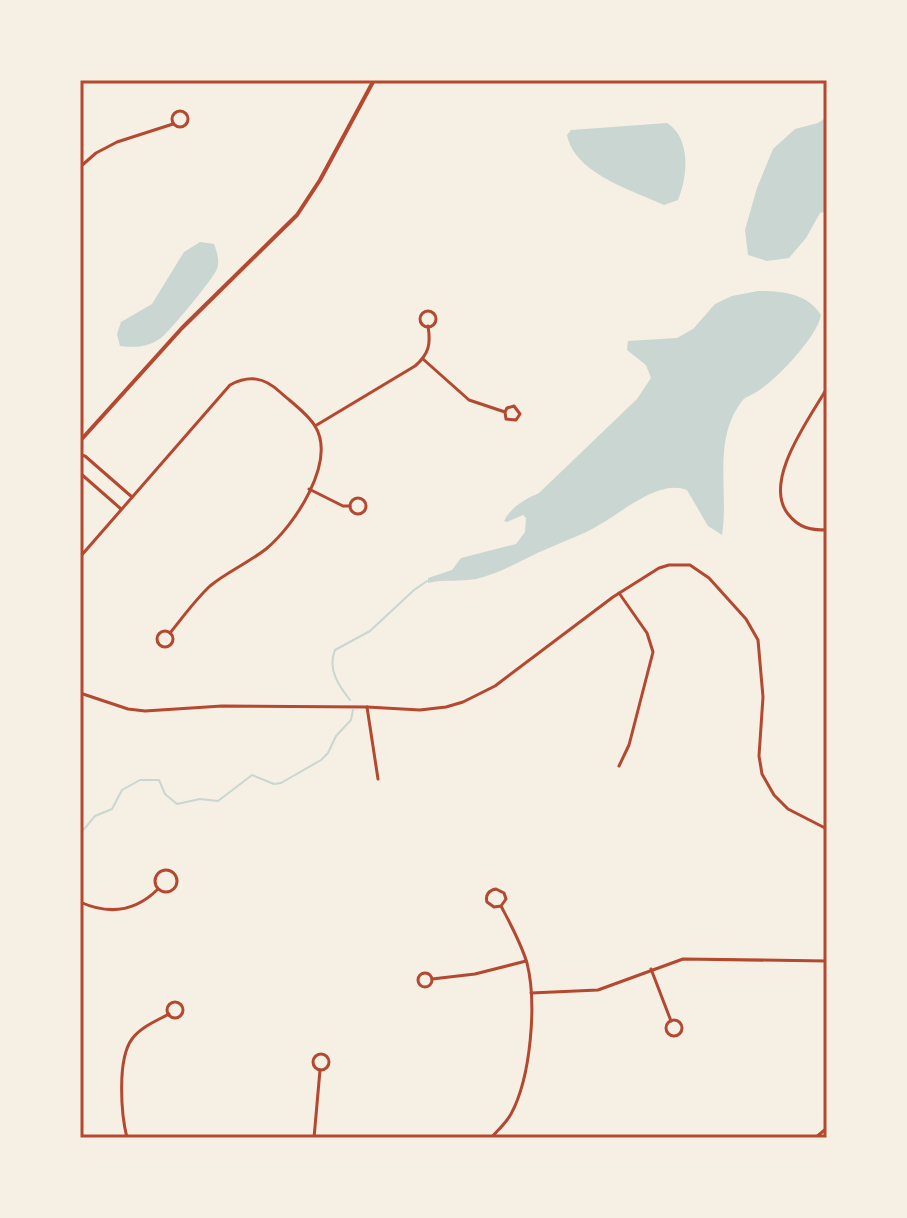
<svg xmlns="http://www.w3.org/2000/svg" width="907" height="1218" viewBox="0 0 907 1218" font-family="Raleway,sans-serif">
<rect width="100%" height="100%" fill="#f6efe4"/>
<!-- water -->
<g fill="#c9d6d2">
<polygon points="827,117 827,211 820,213 806,238 789,258 767,261 748,255 745,230 757,188 773,149 795,129 818,123"/>
<path d="M667,123C691,138 688,176 678,200L664,205C632,190 575,174 567,135L571,130Z"/>
<path d="M200,242L214,244C217,252 220,261 217,269C213,279 170,331 161,338C148,347 135,348 120,346L117,334L121,322L152,304L184,252Z"/>
<path d="M758,291C782,291 807,293 821,315C817,337 777,379 758,391C753,395 746,396 742,401C712,440 729,491 722,535L708,526L687,490C658,479 623,512 599,525C583,535 566,540 549,548C524,558 503,573 476,579C460,582 444,579 428,583V578L452,570L461,558L516,544L525,532L526,518L523,515L507,522L504,521C511,507 525,499 539,493L637,399L651,378L646,365L627,350L628,341L677,338L693,329L715,304L732,296Z"/>
</g>
<g fill="none" stroke-linecap="round" stroke-linejoin="round">
<!-- stream -->
<g stroke="#c9d6d2" stroke-width="2">
<path d="M350,700C339,686 327,669 335,650L370,631L414,590L427,581"/>
<polyline points="80,834 95,816 112,809 122,790 140,780 159,780 165,794 177,804 200,799 218,801 252,775 274,784 281,783 321,760 328,753 336,736 351,720 353,710"/>
</g>
<!-- minor -->
<g stroke="#b5482f" stroke-width="3">
<circle cx="180" cy="119" r="8"/>
<polyline points="80,167 96,153 117,142 173,124"/>
<circle cx="428" cy="319" r="8"/>
<polyline points="423,359 469,400 505,412 507,408 514,406 520,414 516,420 506,419 505,412"/>
<path d="M827,388C810,418 762,481 788,514C799,528 810,530 827,530"/>
<path d="M315,426L415,366C429,354 431,344 428,326"/>
<polyline points="80,455 85,456 132,497"/>
<polyline points="80,473 121,509"/>
<polyline points="309,489 343,506 350,506"/>
<circle cx="358" cy="506" r="8"/>
<path d="M80,557L230,385C249,375 264,377 280,392C291,402 307,413 315,426C337,462 294,526 266,549C248,563 227,572 210,586C195,600 183,617 170,633"/>
<circle cx="165" cy="639" r="8"/>
<polyline points="80,693 128,709 145,711 222,706 367,707 420,710 446,707 463,702 495,686 613,597 659,568 669,565 690,565 709,578 746,619 758,640 763,697 759,756 762,774 774,795 788,809 827,829"/>
<polyline points="367,707 378,779"/>
<polyline points="619,766 629,745 653,652 647,633 619,593"/>
<circle cx="166" cy="881" r="11"/>
<path d="M80,902C109,915 135,912 158,889"/>
<polyline points="651,969 671,1021"/>
<circle cx="425" cy="980" r="7"/>
<polyline points="432,979 475,974 526,961"/>
<polyline points="531,993 598,990 683,959 827,961"/>
<circle cx="175" cy="1010" r="8"/>
<circle cx="674" cy="1028" r="8"/>
<circle cx="321" cy="1062" r="8"/>
<path d="M127,1138C121,1114 117,1059 132,1039C141,1027 156,1021 169,1014"/>
<polyline points="314,1138 320,1070"/>
<path d="M491,1138C498,1130 506,1123 511,1114C531,1077 537,1003 527,963C521,943 511,925 501,906L506,899L504,893L496,889C489,890 485,895 487,902L494,907L501,906"/>
<polyline points="815,1138 827,1128"/>
</g>
<!-- secondary -->
<polyline stroke="#b5482f" stroke-width="4" points="80,441 182,328 297,215 320,180 374,80"/>
</g>
<!-- border -->
<rect width="907" height="1218" fill="none" stroke="#f6efe4" stroke-width="164"/>
<rect x="82" y="82" width="743" height="1054" fill="none" stroke="#b5482f" stroke-width="3"/>
</svg>
